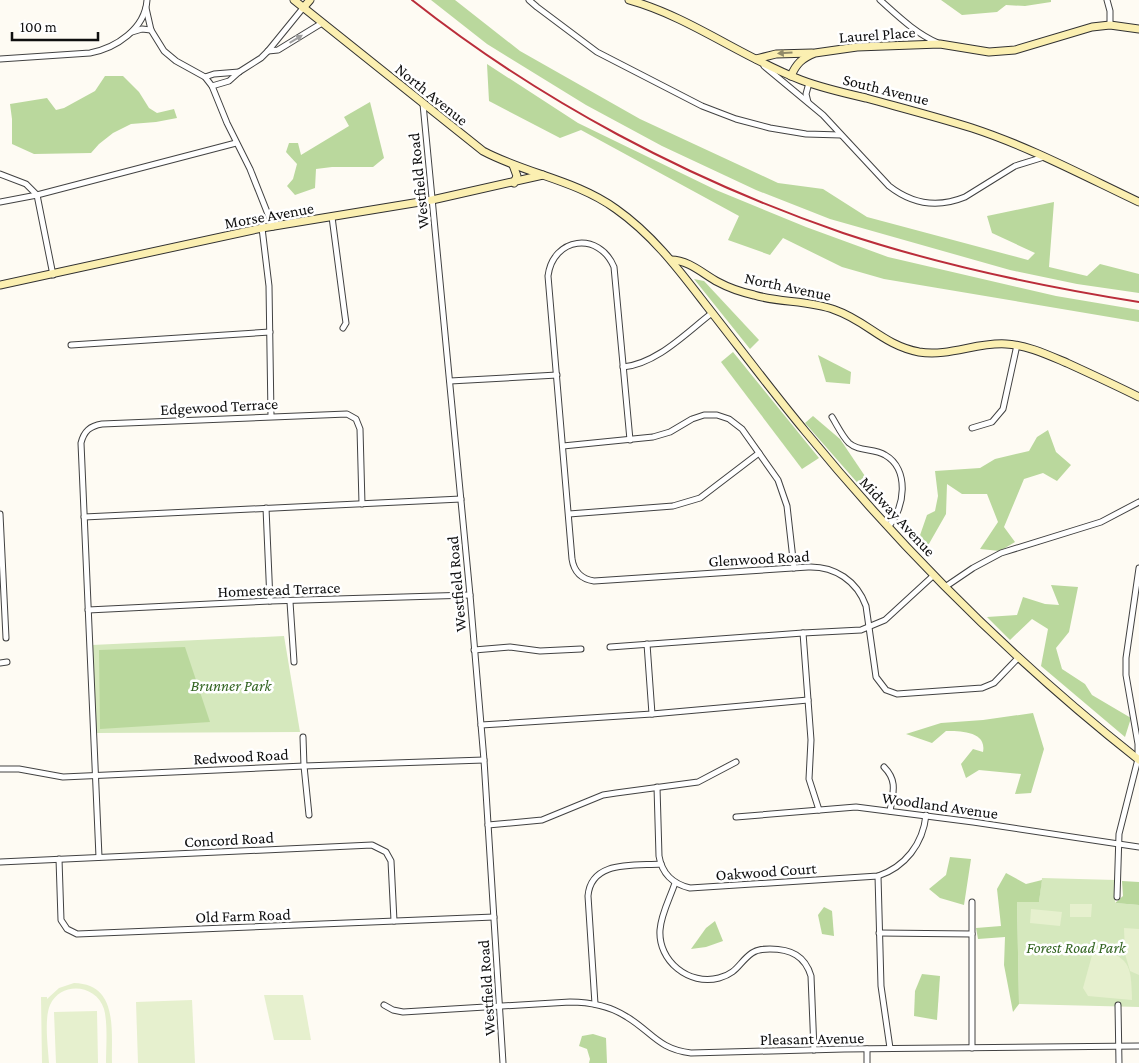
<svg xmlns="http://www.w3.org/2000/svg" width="1139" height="1063" viewBox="0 0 1139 1063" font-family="'Crimson Pro',serif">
<rect width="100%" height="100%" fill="#fefbf3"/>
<!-- green -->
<g fill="#d5e8bd">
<polygon points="284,636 300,732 96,733 92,645"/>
<polygon points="1042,878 1116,880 1115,903 1139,905 1139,1007 1019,1004 1017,902 1039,902"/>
</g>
<!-- forest -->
<g fill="#bad89d">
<polygon points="431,0 455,0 520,51 640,119 778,183 823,189 867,217 1028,260 1035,253 992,233 987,216 1054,202 1049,267 1087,276 1100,264 1139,274 1139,293 1077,284 1010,270 830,219 756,190 662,146 586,105 487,44"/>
<polygon points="941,0 1051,0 1051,2 1025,6 1006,5 997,12 962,15"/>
<polygon points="487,64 578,123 716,190 806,227 888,257 1056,296 1139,310 1139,322 884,279 842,267 783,238 770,255 728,240 739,216 581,130 560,138 489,101"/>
<polygon points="105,76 123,76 139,92 149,108 157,113 174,109 177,118 156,122 131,124 113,133 99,144 91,153 34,154 12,144 12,119 10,104 47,98 56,110 64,108 95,91"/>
<polygon points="370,102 384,158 373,167 332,167 316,169 315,188 295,195 287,186 293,179 297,164 286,152 289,143 298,143 301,155 349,126 344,117"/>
<polygon points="694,279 704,281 759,340 750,349"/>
<polygon points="733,352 819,458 802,469 721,362"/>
<polygon points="818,355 851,372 850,384 826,382"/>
<polygon points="813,416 840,439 875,491 869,496 805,423"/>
<polygon points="1048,430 1056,452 1071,465 1057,481 1043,473 1024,479 1004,527 1015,542 1000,551 980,549 998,522 987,494 962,494 947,484 946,514 926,549 918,541 927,515 935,511 938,496 935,471 980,468 995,459 1029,451 1037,437"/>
<polygon points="1051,585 1078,587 1069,632 1056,648 1062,669 1085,684 1092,695 1131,718 1125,737 1041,666 1048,629 1032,619 1010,640 987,617 1017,615 1023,597 1045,604 1059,605"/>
<polygon points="185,647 210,722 100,729 99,650"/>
<path d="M1033,713L1044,749L1031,793L1015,794L1021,774L979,770L966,778L961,764L973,749L983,752C987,731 960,731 946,731L932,743L906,734L941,723L983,720Z"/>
<polygon points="950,857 971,859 964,905 940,898 929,889 946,875"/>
<polygon points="1006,873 1026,884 1042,880 1039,902 1017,902 1019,1004 1013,1012 1004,965 1005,937 978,939 976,928 1001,926 997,889"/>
<polygon points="1122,881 1139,882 1139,905 1115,903 1123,896"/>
<polygon points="824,907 832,911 834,936 822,934 818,915"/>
<polygon points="715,921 723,941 706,947 691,949 706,928"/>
<polygon points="922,974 940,976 937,1020 914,1016 915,991"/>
<polygon points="593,1034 606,1038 607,1063 589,1063 590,1059 587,1049 579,1046 582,1036"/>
</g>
<!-- pitch -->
<g fill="#e6f0ce">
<polygon points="1070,904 1092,904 1091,917 1070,917"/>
<polygon points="1031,909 1062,912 1060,926 1030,923"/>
<polygon points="1124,928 1139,929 1139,975 1130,971 1125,954"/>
<path d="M1094,948C1130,957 1131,963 1132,1000L1088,996L1083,988Z"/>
<path d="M74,983C119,984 111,1032 112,1063H106C106,1047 108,1024 104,1009C96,984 61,981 50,1005C44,1019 48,1047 49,1063H42L41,997H47V999L59,988Z"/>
<polygon points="264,995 303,995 311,1040 274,1040"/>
<polygon points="192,1000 195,1063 138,1063 136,1002"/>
<polygon points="97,1011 98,1063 56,1063 54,1012"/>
</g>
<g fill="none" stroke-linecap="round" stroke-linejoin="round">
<defs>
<g id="street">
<polyline points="529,0 537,7 597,52 702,106 736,119 770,128 806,134 841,135"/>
<path d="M880,0C898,16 915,33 938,43"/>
<polyline points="1107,0 1110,11 1110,25"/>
<polyline points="146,8 151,30 164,51 176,61 205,77 212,86 227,123 250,169 273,227"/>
<polyline points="132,32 142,29 151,30"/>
<polyline points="268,51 278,50 322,23"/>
<path d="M0,59L90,53C116,48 145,29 147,0"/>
<path d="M764,66L823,115L889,186C912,204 938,208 965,197L1015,166L1044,157"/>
<polyline points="205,77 214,74 239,72"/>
<polyline points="212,86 229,81 239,72 261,58 268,51 303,8"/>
<polyline points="808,102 806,94 809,83"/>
<polyline points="423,104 470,595 484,760 503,1063"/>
<polyline points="0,174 26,184 37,195 53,275"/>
<polyline points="0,202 37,195 236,143"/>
<polyline points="332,217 345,316 346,323 343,328"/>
<polyline points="262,228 269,286 271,416"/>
<polyline points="71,345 270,332"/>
<path d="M623,367C657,364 687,332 712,313"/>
<polyline points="450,381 557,375"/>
<path d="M832,417C837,425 842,436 849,443C859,452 874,448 885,455C910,469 905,509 888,527"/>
<polyline points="972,428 992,422 1003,409 1017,345"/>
<path d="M630,440L614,267C599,231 553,237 548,276L572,559C574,572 581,579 594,581L808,567C835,566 857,581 866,606L876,677L886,690L897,694L982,688L994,683L1019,657"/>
<polyline points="563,446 653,437 670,432 692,419 704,415 717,415 729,419 742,429 778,480 787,506 794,568"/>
<polyline points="266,508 270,601"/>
<polyline points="0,514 6,638"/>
<polyline points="569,514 673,506 700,498 759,453"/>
<polyline points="84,517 461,499"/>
<polyline points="945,587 973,568 1001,553 1101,522 1139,502"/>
<polyline points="290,602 294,662"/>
<polyline points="88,610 270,601 470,595"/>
<polyline points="803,633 811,740 809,779 819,810"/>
<polyline points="647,644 652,714"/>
<polyline points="610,647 803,633 861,630 885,620 934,575"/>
<polyline points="474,650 510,647 540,651 581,649"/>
<polyline points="0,663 7,662"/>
<polyline points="481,725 652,714 808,700"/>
<polyline points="303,737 304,766 309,815"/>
<path d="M884,767C898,781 893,793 890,811"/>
<polyline points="0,769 19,769 63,777 304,766 484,760"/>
<path d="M657,787L659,856C662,874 673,884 690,888L878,876C905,867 923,844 926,815"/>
<polyline points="736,817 856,807 973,822 1139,847"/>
<polyline points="488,825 542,820 603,795 616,793 698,782 736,762"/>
<path d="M99,857L81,443C84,431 90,426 102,424L347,414L356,419L360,429L362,504"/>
<polyline points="59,859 61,920 67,929 77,934 494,917"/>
<polyline points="0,862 372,845 386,852 391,861 394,921"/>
<polyline points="878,876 881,986 890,1048"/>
<path d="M675,883C670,898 661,914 660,930C658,961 689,986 719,978C738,973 739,962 752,953C758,949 764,949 770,949C791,949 805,956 811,976L814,1050"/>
<polyline points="1117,897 1119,834 1138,759 1138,744 1126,675 1126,658 1139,568"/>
<polyline points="972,902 972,1048"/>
<polyline points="879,933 972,934"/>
<path d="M595,1004L588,896C591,860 634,866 661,864"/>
<path d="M384,1005L393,1010L403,1012L570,1002C590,1002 610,1006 627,1017C652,1032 658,1049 691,1053L844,1049L1139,1046"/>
<polyline points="1118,1005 1119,1063"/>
<polyline points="867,1049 867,1063"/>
</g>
<g id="secondary">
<path d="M294,0L483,151C526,174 576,180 616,209C653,235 679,270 706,305C739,347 771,390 805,431C904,552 1016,663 1139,760"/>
<path d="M629,0C690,17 741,57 801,80C822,88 844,93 866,98C902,108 937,117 972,128C1030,147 1084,176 1139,202"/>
<polyline points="303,8 310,0"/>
<polyline points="756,59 776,54 812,53"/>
<path d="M791,76C796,64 802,58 815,53L857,47L940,44L989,52L1015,50L1092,27L1110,25L1139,29"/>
<polyline points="513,165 517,176 514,183"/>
<path d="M671,260C689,260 703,274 718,282C729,288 741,292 754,295C780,303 809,300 835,310C867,321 883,345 919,352C949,357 977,342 1006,344C1027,345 1048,355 1067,363C1091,374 1115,385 1139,397"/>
<polyline points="0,285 262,228 432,200 543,175"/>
</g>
</defs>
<!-- street casing -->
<use href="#street" stroke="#424242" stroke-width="7"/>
<!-- secondary casing -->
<use href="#secondary" stroke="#313131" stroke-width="9"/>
<!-- street -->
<use href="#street" stroke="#fff" stroke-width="5"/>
<!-- secondary -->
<use href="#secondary" stroke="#fbefb1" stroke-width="7"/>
<!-- rail -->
<path stroke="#ba2d3a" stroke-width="2" d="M412,0C540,101 689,180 843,233C939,265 1039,286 1139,302"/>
</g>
<!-- one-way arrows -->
<defs><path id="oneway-solid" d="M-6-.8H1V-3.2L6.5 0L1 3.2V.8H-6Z" transform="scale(1.25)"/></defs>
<use fill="#9f9f9f" href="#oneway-solid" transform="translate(296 39) rotate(-31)"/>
<use fill="#918a68" href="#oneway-solid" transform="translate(785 53) rotate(176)"/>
<g text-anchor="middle" stroke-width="5" stroke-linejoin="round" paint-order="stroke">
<!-- street labels -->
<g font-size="16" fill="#0f0f0f" stroke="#fff">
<text transform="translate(877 34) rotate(-4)" y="6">Laurel Place</text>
<text transform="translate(886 89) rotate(14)" y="6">South Avenue</text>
<text transform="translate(432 94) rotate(39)" y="6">North Avenue</text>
<text transform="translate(418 181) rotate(-96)" y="6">Westfield Road</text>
<text transform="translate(269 215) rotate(-10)" y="6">Morse Avenue</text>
<text transform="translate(788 286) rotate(12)" y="6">North Avenue</text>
<text transform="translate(219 406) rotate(-3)" y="6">Edgewood Terrace</text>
<text transform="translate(898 516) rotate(47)" y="6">Midway Avenue</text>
<text transform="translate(759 558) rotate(-3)" y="6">Glenwood Road</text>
<text transform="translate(456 584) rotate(-95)" y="6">Westfield Road</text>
<text transform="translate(279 589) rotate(-2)" y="6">Homestead Terrace</text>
<text transform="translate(241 756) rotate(-3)" y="6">Redwood Road</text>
<text transform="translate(940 805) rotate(8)" y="6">Woodland Avenue</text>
<text transform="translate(229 839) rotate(-3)" y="6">Concord Road</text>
<text transform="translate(766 871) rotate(-4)" y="6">Oakwood Court</text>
<text transform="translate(243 915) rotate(-2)" y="6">Old Farm Road</text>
<text transform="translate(486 988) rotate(-94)" y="6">Westfield Road</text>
<text transform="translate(812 1038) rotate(-1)" y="6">Pleasant Avenue</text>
</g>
<!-- park labels -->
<g font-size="16" font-style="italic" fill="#336522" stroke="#fff">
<text x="231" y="691">Brunner Park</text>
<text x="1076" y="953">Forest Road Park</text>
</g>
</g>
<!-- scale -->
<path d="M12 32v8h86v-8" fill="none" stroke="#0f0f0f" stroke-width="2.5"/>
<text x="20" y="32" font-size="15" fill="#0f0f0f" stroke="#ffffff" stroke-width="4" paint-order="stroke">100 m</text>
</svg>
